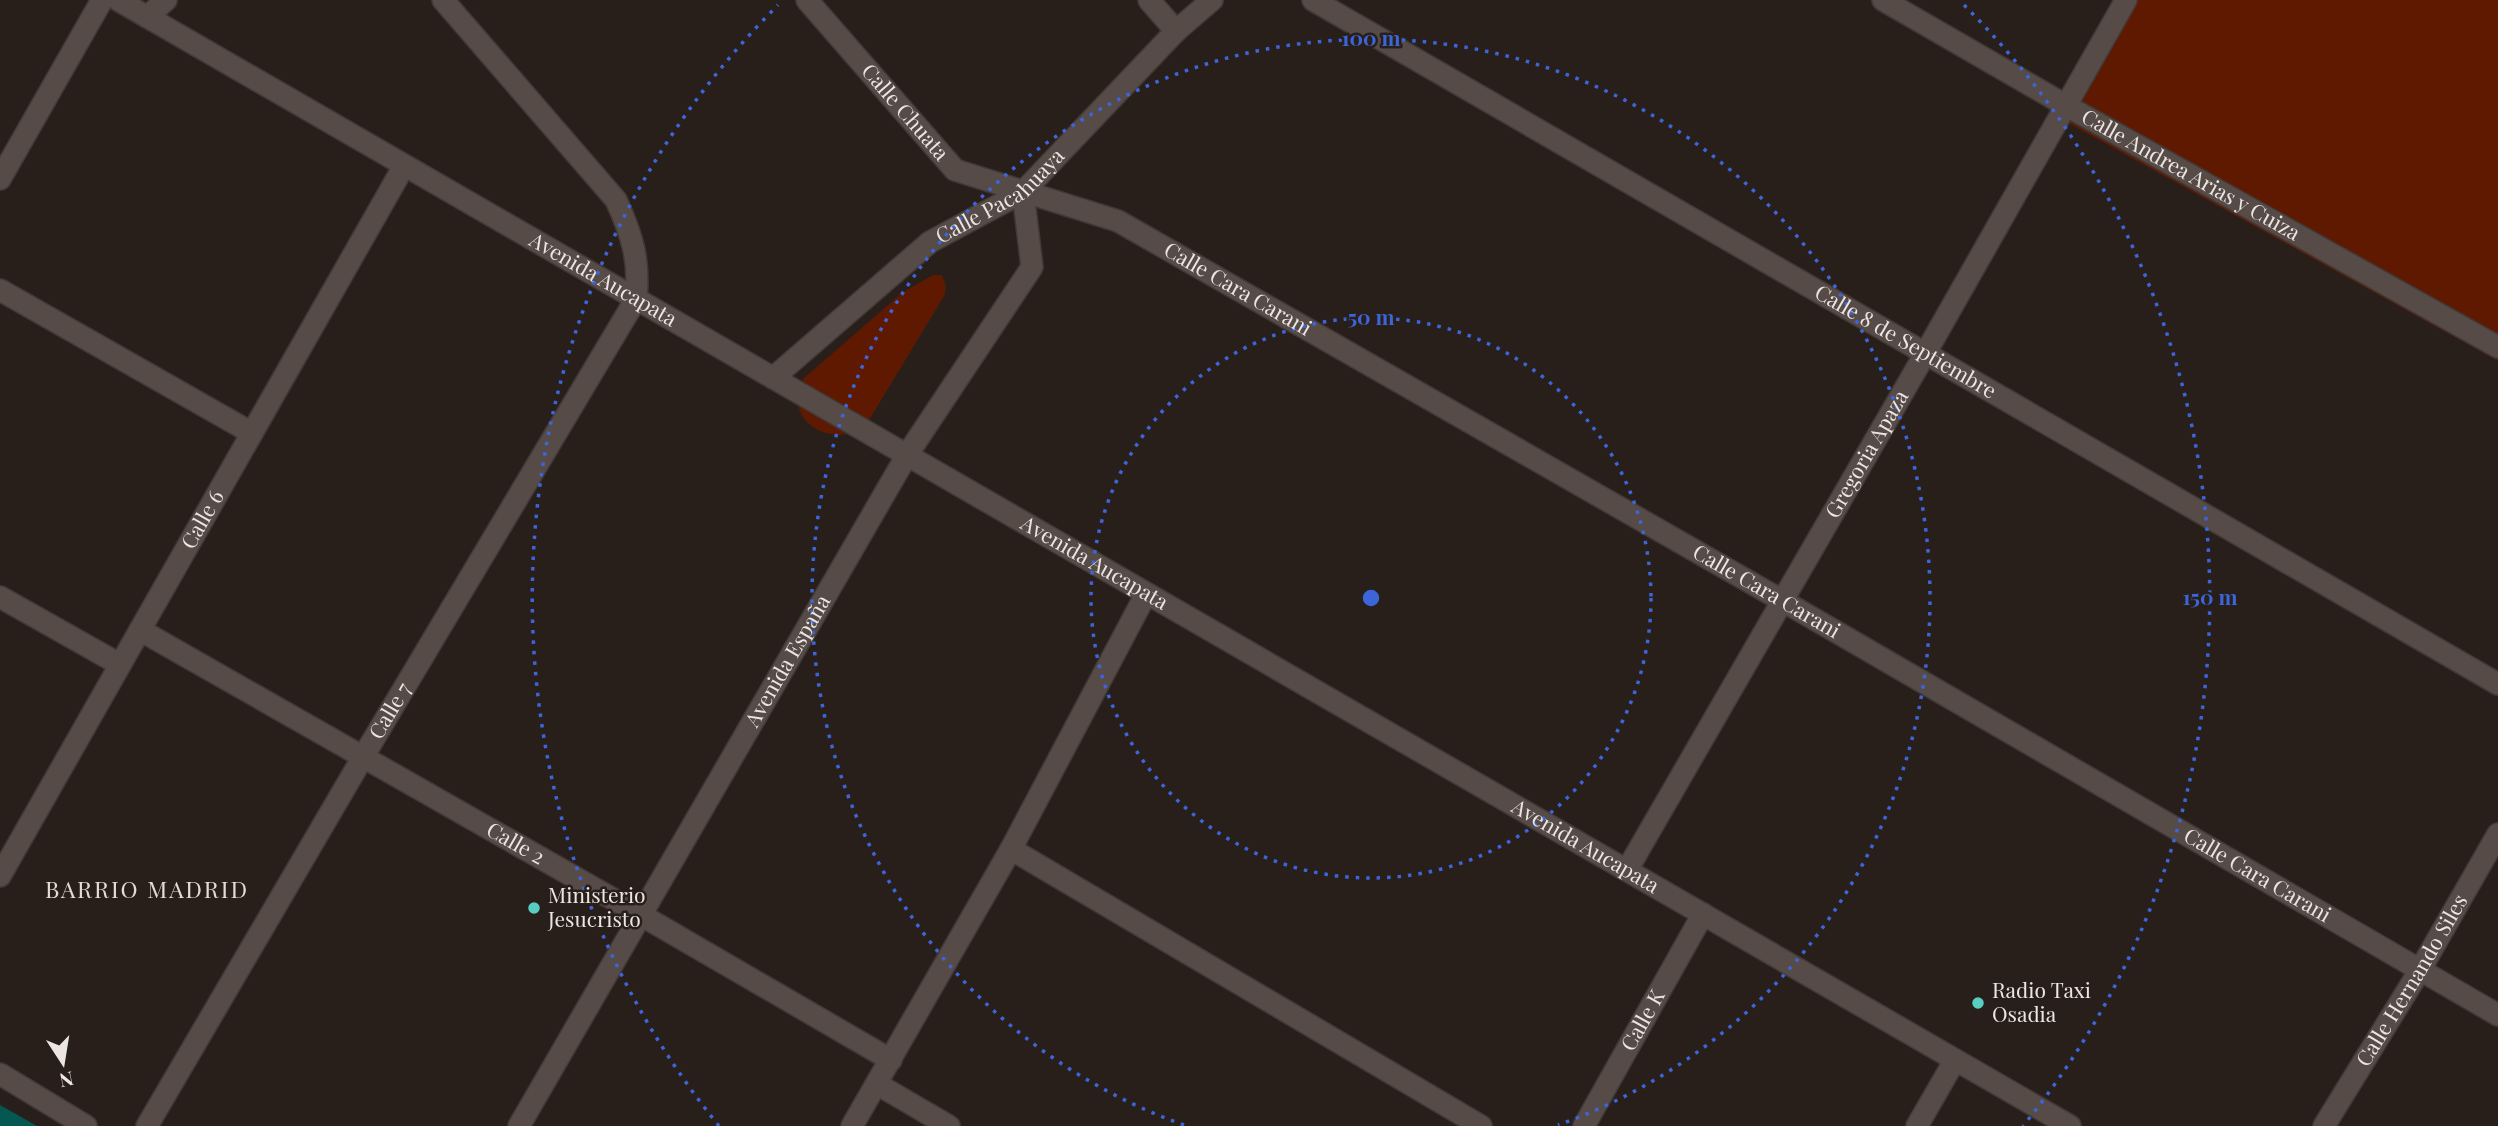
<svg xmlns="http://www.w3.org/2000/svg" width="2498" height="1126" viewBox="0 0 2498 1126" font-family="'Playfair Display',serif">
<rect width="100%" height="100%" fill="#281f1b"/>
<!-- green -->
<g fill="#5f1900">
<polygon points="2121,0 2498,0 2498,361 2052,114"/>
<path d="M933,275H941C946,283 947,288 944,296L869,420C841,454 779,424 803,379L902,293Z"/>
</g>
<!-- building -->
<polygon fill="#045851" points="0,1105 37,1126 0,1126"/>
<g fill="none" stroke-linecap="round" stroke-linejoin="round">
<defs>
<g id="minor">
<path id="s1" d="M118,0L2070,1126"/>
<path id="s2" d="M807,0L955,170L1118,221L1783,601L2498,1015"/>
<polyline points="1149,0 1176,31"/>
<path id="s3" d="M1313,0L2498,684"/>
<path id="s4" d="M1883,0L2065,105L2498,347"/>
<polyline points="147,17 166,0"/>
<polyline points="0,179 102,0"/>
<polyline points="0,290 252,433"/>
<path id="s5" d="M773,378L930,242L1023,192L1176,31L1212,0"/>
<polyline points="0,597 119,664"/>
<path id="s6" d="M140,630L641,915L891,1060"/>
<polyline points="1011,849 1481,1126"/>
<path id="s7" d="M1627,870L1925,354L2126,0"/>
<path id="s8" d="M0,876L404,166"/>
<polyline points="0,1074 86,1126"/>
<polyline points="877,1084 949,1126"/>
<path id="s9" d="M147,1126L363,757L636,299C640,260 632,235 616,200L443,0"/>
<path id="s10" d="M519,1126L907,455L1032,267L1023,192"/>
<polyline points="852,1126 1011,849 1146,594"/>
<path id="s11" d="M1584,1126L1703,914"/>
<polyline points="1917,1126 1955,1060"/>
<path id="s12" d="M2324,1126L2420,970L2498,834"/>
</g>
</defs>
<!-- minor casing -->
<use href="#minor" stroke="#413937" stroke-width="24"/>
<!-- minor -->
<use href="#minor" stroke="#564b47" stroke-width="21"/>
</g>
<!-- distance rings -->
<g fill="none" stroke="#3c65da" stroke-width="3.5" stroke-dasharray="3.5 7">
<circle cx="1371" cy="598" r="280"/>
<path d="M1184 1125A559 559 0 1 1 1558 1125"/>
<path d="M719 1126A839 839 0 0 1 778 5M1964 5A839 839 0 0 1 2023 1126"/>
</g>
<!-- markers -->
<g fill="#57cec1" stroke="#281f1b" stroke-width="2.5">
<circle cx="534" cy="908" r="7"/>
<circle cx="1978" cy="1003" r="7"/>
</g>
<g text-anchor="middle" stroke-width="5" stroke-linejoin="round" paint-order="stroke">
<!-- street labels -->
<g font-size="21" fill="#ece6e3" stroke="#281f1b">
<text dy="7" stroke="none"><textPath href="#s2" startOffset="149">Calle Chuata</textPath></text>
<text dy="7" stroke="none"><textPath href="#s4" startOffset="354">Calle Andrea Arias y Cuiza</textPath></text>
<text dy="7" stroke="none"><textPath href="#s5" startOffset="292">Calle Pacahuaya</textPath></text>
<text dy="7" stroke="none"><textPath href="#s1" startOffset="560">Avenida Aucapata</textPath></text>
<text dy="7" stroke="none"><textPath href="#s2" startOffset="534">Calle Cara Carani</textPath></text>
<text dy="7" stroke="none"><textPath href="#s3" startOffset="684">Calle 8 de Septiembre</textPath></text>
<text dy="7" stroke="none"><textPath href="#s7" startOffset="480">Gregoria Apaza</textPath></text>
<text dy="7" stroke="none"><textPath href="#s8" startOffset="410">Calle 6</textPath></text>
<text dy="7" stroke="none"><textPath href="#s1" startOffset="1127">Avenida Aucapata</textPath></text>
<text dy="7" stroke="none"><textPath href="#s2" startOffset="1143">Calle Cara Carani</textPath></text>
<text dy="7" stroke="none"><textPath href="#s10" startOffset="537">Avenida España</textPath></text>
<text dy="7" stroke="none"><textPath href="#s9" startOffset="481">Calle 7</textPath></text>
<text dy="7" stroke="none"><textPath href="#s6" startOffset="432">Calle 2</textPath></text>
<text dy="7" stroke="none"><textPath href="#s1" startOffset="1694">Avenida Aucapata</textPath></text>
<text dy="7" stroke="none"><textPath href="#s2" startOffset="1710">Calle Cara Carani</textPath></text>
<text dy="7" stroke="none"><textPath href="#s12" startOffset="170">Calle Hernando Siles</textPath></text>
<text dy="7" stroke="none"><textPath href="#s11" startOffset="121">Calle K</textPath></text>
</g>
<!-- poi labels -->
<g font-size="21" fill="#ece6e3" stroke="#281f1b" text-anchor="start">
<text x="548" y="903">Ministerio<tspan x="548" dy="24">Jesucristo</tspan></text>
<text x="1992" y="998">Radio Taxi<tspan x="1992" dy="24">Osadia</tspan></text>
</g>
<!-- neighbourhood labels -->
<g font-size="23" letter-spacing="2" fill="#e7dad5" stroke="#281f1b">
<text x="147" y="898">BARRIO MADRID</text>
</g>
</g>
<circle cx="1371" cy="598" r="10" fill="#3c65da" stroke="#281f1b" stroke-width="3.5"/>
<g font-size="21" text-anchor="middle" font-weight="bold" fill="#3c65da" stroke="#281f1b" stroke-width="5" stroke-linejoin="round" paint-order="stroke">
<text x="1371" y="46">100 m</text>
<text x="1371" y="325">50 m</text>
<text x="2210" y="605">150 m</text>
</g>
<!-- north arrow -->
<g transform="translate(63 1063) rotate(168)" stroke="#281f1b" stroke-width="5" paint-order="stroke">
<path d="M0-5L12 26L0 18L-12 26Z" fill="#ece6e3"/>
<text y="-10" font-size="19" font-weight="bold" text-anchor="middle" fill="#ece6e3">N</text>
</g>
</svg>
